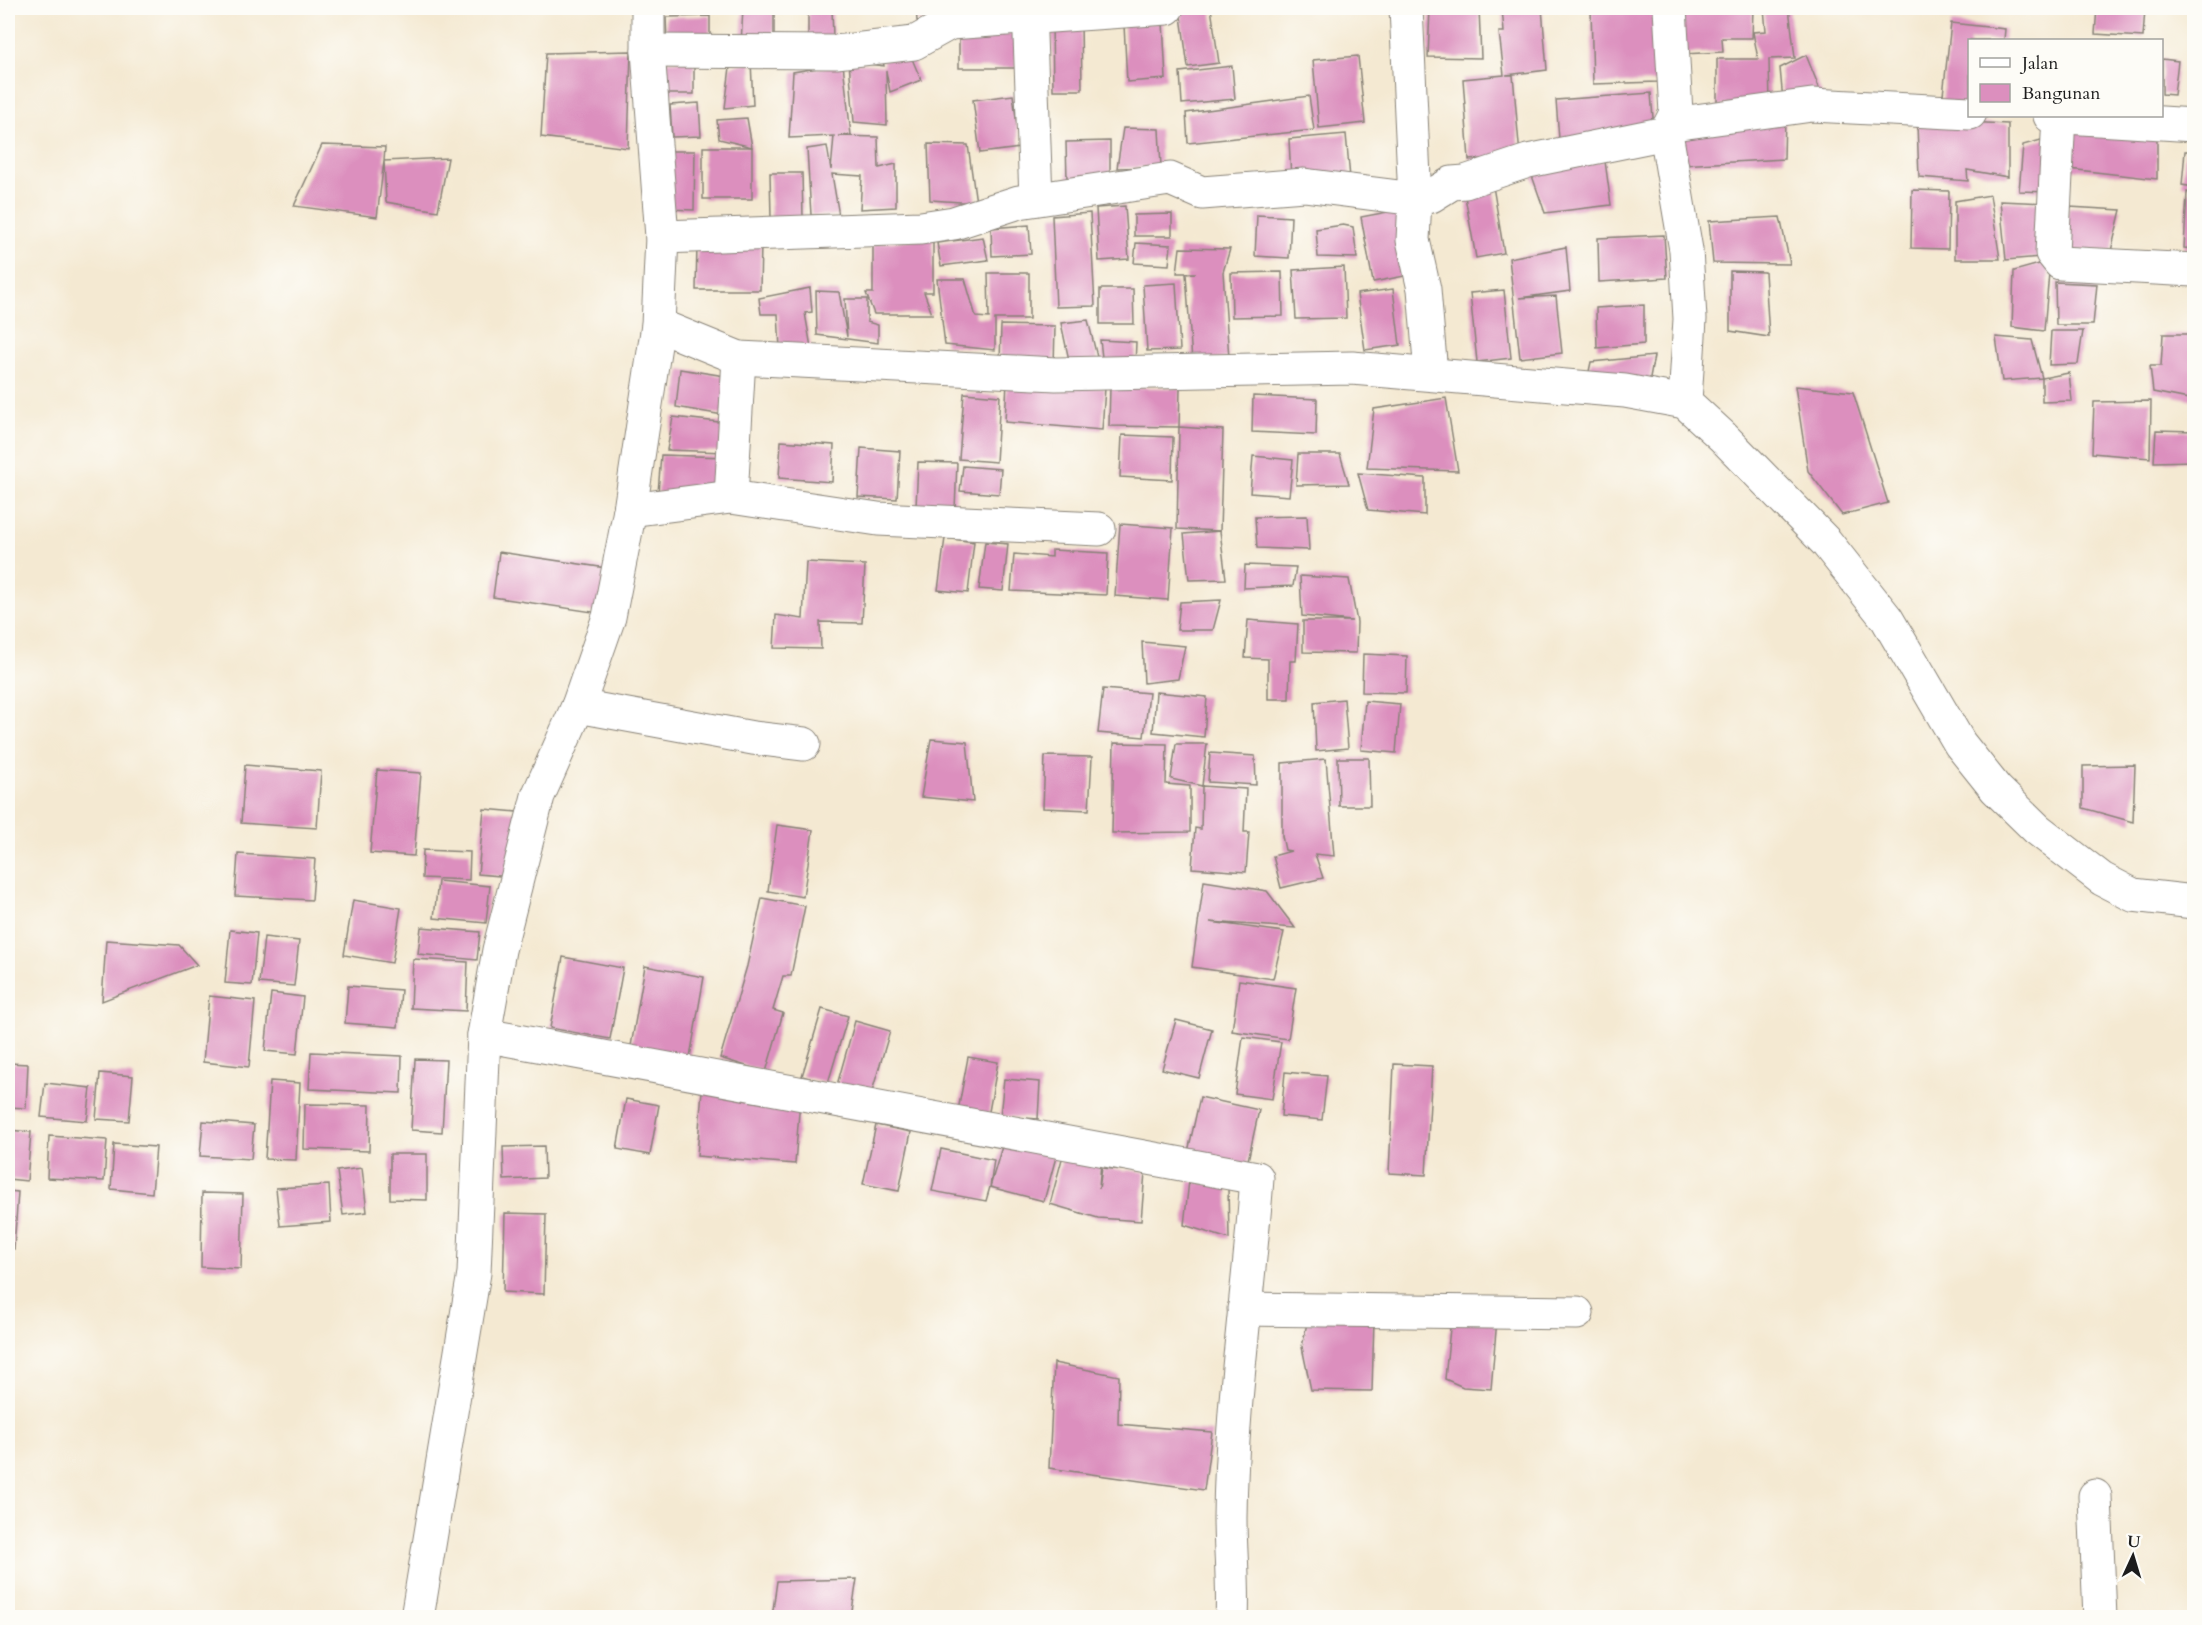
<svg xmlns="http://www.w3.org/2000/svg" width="2202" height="1625" viewBox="0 0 2202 1625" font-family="Cardo,serif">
<rect width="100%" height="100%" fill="#fdfcf7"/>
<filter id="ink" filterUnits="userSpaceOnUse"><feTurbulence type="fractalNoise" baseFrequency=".0167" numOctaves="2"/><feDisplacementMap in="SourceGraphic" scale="12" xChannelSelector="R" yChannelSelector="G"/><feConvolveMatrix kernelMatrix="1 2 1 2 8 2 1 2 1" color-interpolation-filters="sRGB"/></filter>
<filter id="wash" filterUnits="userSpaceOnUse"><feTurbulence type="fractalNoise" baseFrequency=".008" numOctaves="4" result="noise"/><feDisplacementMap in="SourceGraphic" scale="24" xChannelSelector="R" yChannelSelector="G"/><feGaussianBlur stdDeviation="1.35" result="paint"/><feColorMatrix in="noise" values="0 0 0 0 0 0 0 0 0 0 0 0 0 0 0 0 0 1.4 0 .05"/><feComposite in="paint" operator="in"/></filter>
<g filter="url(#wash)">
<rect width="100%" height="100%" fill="#f4e9d2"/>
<g id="blocks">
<!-- building -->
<g fill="#dc8fbe">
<polygon points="743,8 774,8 774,44 741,44"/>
<polygon points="808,8 832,8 833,38 808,39"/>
<polygon points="916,8 954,8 955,16 917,21"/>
<polygon points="1211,8 1219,63 1188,67 1180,9"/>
<polygon points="1430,8 1479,8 1481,58 1428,57"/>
<polygon points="1502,8 1542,8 1547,70 1506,75 1513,75 1520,156 1469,160 1463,79 1504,75 1499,32 1504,32"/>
<polygon points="1657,8 1658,82 1593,84 1591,9"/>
<polygon points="1679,8 1753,8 1752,38 1722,38 1723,52 1682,54"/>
<polygon points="1764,8 1789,8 1795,58 1769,59 1770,106 1717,106 1717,59 1758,59 1753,32 1766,31"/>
<polygon points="2097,8 2145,8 2143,37 2095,34"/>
<polygon points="710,16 710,41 667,42 666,17"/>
<polygon points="1081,21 1082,90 1053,90 1052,23"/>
<polygon points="1163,22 1166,79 1127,82 1124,25"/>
<polygon points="1951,23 2005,29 2004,40 1970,40 1970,107 1942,104"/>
<rect x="959" y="33" width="57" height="35"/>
<polygon points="631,51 628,148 541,137 546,53"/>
<polygon points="910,54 921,80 890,92 886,71 887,125 854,122 849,62 884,66 883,60"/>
<polygon points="1806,55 1823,97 1783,101 1780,68"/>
<polygon points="1358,56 1365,123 1319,128 1313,60"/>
<polygon points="2162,59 2178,61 2174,95 2162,94"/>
<rect x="666" y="61" width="28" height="33"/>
<polygon points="751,61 753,105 725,108 730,67"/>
<polygon points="843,64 851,135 839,136 878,137 879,168 896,164 896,207 860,209 862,176 832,174 839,216 811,215 807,149 827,146 831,170 834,136 789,138 793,72"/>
<polygon points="1232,66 1235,99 1182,104 1180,72"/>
<polygon points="1651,93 1654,131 1559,139 1556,100"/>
<polygon points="1013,95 1020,148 980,153 973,100"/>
<polygon points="1309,96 1314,130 1188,143 1186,113"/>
<polygon points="699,103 701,136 672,137 670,105"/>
<polygon points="1785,117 1784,159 1681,165 1676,136"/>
<polygon points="747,118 752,147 719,139 717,120"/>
<polygon points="1964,122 2008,124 2008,177 1967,170 1968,181 1919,177 1917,124"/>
<polygon points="1123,128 1159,129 1161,167 1117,168"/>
<polygon points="2067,130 2157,132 2157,179 2069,169"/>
<polygon points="1346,134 1350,178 1291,179 1289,139"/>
<polygon points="2055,136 2051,192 2019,191 2023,145"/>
<polygon points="1110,141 1110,177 1067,180 1066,142"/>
<polygon points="928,144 968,145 976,203 930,200"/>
<polygon points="322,145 385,147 384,161 448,158 438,211 386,202 384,161 377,217 294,206"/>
<rect x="703" y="147" width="49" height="52"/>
<polygon points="669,151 695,151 694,210 668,209"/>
<polygon points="2185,151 2194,151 2194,187 2182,185"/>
<polygon points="1605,161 1611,205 1545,213 1530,170"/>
<polygon points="770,173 802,173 803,218 771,218"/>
<polygon points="1493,186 1504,253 1476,258 1464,191"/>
<polygon points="1912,190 1949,191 1948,249 1911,248"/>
<polygon points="2187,192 2194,194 2194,249 2184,248"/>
<polygon points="1990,195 2000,259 1955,259 1955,201"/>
<polygon points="2000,201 2049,203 2041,257 2006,260"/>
<polygon points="1125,206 1129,259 1099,261 1096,208"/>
<polygon points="2069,207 2121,210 2111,251 2060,252"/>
<polygon points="1398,210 1410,275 1373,282 1361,217"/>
<polygon points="1090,213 1095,306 1056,307 1052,216"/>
<polygon points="1172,214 1172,236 1134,236 1134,215"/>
<polygon points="1257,215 1291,217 1289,258 1255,256"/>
<polygon points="1780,217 1790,264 1713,263 1709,221"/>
<polygon points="1029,225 1031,254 992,256 991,228"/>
<polygon points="1343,225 1353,227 1357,258 1318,257 1316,229"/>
<polygon points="1664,235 1667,278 1599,282 1598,238"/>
<polygon points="933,237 933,292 924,292 932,314 874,314 866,293 873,293 873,244"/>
<polygon points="983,237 988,260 941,266 937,243"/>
<polygon points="1136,243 1171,245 1169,265 1134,263"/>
<polygon points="697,244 761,244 760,290 696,290"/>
<polygon points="1566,247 1570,291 1519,298 1556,296 1562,353 1520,358 1509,258"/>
<polygon points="1180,248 1230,249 1223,272 1229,358 1192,361 1186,274 1196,273 1177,273"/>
<polygon points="2050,261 2044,331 2012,327 2014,271"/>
<polygon points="1344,267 1346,318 1296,319 1293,270"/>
<polygon points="1730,271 1765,272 1769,337 1730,331"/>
<polygon points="1282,272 1283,316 1232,317 1231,273"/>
<polygon points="988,273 1029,273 1029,319 995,319 995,350 945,345 937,279 965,279 976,317 989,318"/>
<polygon points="2055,282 2097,284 2093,325 2056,325"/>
<polygon points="1176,283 1180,350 1147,351 1143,285"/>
<polygon points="810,288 812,312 805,313 812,353 780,348 778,314 761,314 759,298"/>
<polygon points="1100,289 1133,289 1134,324 1100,324"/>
<polygon points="1393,289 1400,345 1365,350 1357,294"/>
<polygon points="1504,290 1511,358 1477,362 1470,293"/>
<polygon points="816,291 839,292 847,337 845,299 867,299 867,322 878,325 878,343 817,335"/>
<polygon points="1644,305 1644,344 1597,348 1596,308"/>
<polygon points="1088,320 1099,365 1070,365 1061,323"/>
<polygon points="1001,325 1055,326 1054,366 1000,364"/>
<polygon points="2051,331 2083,331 2078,364 2049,365"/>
<polygon points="2163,334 2194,334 2194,400 2153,392 2150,366 2161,366"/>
<polygon points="1996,337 2032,340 2042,378 2002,381"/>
<polygon points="1100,340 1136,342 1135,366 1103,366"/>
<polygon points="1654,356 1649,383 1588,376 1591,362"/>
<polygon points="680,369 725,376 729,416 676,407"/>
<polygon points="2069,373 2072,401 2042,402 2042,378"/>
<polygon points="1007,381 1105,388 1102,430 1005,422"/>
<polygon points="1795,386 1853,392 1888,503 1842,515 1808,471"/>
<polygon points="1110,387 1180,388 1179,427 1109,426"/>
<polygon points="964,393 1000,396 996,462 959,459"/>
<polygon points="1253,396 1317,399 1316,435 1252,432"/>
<polygon points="1446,398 1458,471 1367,468 1374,409"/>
<polygon points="2151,401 2150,458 2092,453 2094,402"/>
<polygon points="673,417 728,423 726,452 667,450"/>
<polygon points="1179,427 1223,430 1220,531 1177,529"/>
<polygon points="2156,430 2194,431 2194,461 2154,462"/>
<polygon points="1122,435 1173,437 1172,480 1120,477"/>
<polygon points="781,441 834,445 832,482 779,478"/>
<polygon points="861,448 900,451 897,499 858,497"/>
<polygon points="1298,454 1340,454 1349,484 1296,485"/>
<polygon points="661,455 726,457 727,493 658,493"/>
<polygon points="1253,456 1293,460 1289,496 1250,493"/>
<polygon points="918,462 957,463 955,509 916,507"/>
<polygon points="963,466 1001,469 999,494 960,491"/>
<polygon points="1358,473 1425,478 1425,515 1368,510"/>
<polygon points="1307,516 1309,550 1257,548 1255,517"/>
<polygon points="1120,524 1173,528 1168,600 1115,596"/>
<polygon points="1220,531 1226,579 1189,580 1184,534"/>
<polygon points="945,538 974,542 968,593 938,590"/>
<polygon points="985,542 1008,544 1003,591 979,589"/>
<polygon points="1052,550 1108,553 1106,595 1011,591 1014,554 1052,557"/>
<polygon points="499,552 606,568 599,613 493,597"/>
<polygon points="806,562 865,565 862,623 820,622 821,649 774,648 776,615 803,619"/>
<polygon points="1245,565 1296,567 1293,586 1244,588"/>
<polygon points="1300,576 1349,579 1357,622 1356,653 1303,652 1303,621 1352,621 1302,616"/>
<polygon points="1221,600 1213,630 1177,630 1180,602"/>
<polygon points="1248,620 1298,624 1296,661 1290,661 1289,699 1268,699 1268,659 1245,658"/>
<polygon points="1142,642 1185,646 1178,679 1144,683"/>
<polygon points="1363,654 1407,656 1406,693 1362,692"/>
<polygon points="1103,689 1149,693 1144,737 1098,733"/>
<polygon points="1156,692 1207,697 1204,737 1153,732"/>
<polygon points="1344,699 1348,748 1316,751 1314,702"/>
<polygon points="1365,701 1400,704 1396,753 1361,750"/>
<polygon points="931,739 967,742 973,802 921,797"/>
<polygon points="1114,743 1167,744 1166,784 1190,786 1190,832 1112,833"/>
<polygon points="1176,744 1207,744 1202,786 1171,779"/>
<polygon points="1210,753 1255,756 1256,785 1208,782"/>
<polygon points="1045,756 1092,757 1089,810 1043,808"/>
<polygon points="1338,758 1369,758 1370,806 1339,806"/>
<polygon points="1326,759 1334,856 1315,854 1323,878 1281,888 1273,856 1291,851 1285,850 1282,836 1282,763"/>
<polygon points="245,765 321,771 317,828 241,823"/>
<polygon points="2135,765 2133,822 2083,808 2083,766"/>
<polygon points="377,770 421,773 414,856 370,853"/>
<polygon points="1202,786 1246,789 1244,832 1249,832 1246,872 1192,868 1195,828 1201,829"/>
<polygon points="484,809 517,812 511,877 478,874"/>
<polygon points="777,825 813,830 803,897 768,891"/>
<polygon points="423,850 470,852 469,880 422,878"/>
<polygon points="238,854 315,859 312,900 235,896"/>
<polygon points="438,881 490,886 486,923 434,918"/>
<polygon points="1204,881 1267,891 1295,928 1210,922 1284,932 1273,979 1192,967"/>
<polygon points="762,898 805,906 791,976 783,976 773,1010 783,1013 766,1072 720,1058 747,966"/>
<polygon points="353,900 401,908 392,963 344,955"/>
<polygon points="421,927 480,932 477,960 418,954"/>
<polygon points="230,930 257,933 252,985 225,983"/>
<polygon points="264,937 299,941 294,986 259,983"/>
<polygon points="106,940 179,945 197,965 102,1001"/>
<polygon points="563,957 623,968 610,1039 550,1028"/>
<polygon points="413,959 468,962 466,1011 411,1008"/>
<polygon points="645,966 704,977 690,1057 631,1046"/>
<polygon points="1239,980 1296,988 1288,1039 1232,1031"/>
<polygon points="348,986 401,990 398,1027 345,1023"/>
<polygon points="271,993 303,997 297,1054 265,1051"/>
<polygon points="209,996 255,1001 249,1067 203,1062"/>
<polygon points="822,1009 848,1016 828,1083 802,1076"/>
<polygon points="1176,1020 1212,1029 1199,1078 1162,1069"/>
<polygon points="855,1021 890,1031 871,1095 837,1085"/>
<polygon points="1243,1037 1281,1042 1272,1099 1235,1094"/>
<polygon points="311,1052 402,1056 401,1093 309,1089"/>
<polygon points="968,1057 998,1062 988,1117 958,1111"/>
<polygon points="415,1059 446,1060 442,1132 411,1130"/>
<polygon points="8,1063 28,1064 26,1108 8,1107"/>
<polygon points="1394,1064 1432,1066 1426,1175 1389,1173"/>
<polygon points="1285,1072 1327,1076 1322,1120 1281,1116"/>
<polygon points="100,1073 133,1076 129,1121 96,1119"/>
<polygon points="1004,1079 1040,1082 1038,1119 1000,1116"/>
<polygon points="270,1081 300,1083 296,1160 265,1159"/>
<polygon points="45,1083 91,1088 87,1121 41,1117"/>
<polygon points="702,1090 800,1099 795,1164 697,1156"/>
<polygon points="1200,1097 1259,1110 1247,1165 1188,1152"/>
<polygon points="626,1099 659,1105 650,1155 617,1149"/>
<polygon points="305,1104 370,1105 369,1151 304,1149"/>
<polygon points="203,1121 254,1125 251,1159 200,1156"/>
<polygon points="876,1125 911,1132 899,1191 863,1184"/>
<polygon points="8,1130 31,1132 27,1181 8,1179"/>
<polygon points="49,1136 107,1140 104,1181 47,1178"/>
<polygon points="1003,1143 1056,1157 1044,1201 990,1187 986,1201 932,1191 941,1149 994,1160 990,1187"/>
<polygon points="114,1144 156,1147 152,1193 111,1189"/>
<polygon points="544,1146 545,1178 504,1180 503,1147"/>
<polygon points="390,1154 427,1154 427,1200 390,1199"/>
<polygon points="1063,1155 1101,1161 1099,1189 1102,1168 1145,1172 1141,1221 1098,1218 1050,1204"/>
<polygon points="362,1168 367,1212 343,1215 337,1171"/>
<polygon points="1189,1181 1228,1187 1229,1239 1184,1225"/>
<polygon points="329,1185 331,1222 280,1226 276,1188"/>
<polygon points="8,1191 18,1192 14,1249 8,1249"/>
<polygon points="202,1193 243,1194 241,1269 201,1267"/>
<polygon points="505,1213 546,1214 544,1294 503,1292"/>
<polygon points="1308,1318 1374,1318 1372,1391 1311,1390 1302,1347"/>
<polygon points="1451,1318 1497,1319 1491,1389 1463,1387 1445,1379"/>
<polygon points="1054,1363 1119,1376 1118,1424 1212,1432 1204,1490 1049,1468"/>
<polygon points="857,1579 851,1617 772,1617 777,1581"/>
</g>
</g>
</g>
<g filter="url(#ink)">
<use href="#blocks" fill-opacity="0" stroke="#888277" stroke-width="1.5"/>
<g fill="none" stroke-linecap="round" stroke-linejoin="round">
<defs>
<g id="street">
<polyline points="648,8 648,51 662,237 921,228 954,223 1019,202 1170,179 1202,193 1304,185 1415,199 1406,8"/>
<polyline points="1029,8 1036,199"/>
<polyline points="648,51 836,52 914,43 950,23 1167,8"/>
<polyline points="2050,116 2194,125"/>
<polyline points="2059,116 2052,253 2060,263 2194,270"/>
<polyline points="1673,124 1812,105 1970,113"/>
<polyline points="1666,133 1686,250 1690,319 1685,402"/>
<polyline points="658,325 739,358 731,497"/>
<polyline points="739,358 1056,374 1352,368 1625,391 1685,402 1722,436 1826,542 1887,619 1960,744 1996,789 2037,829 2102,879 2133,895 2194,902"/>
<polyline points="1431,374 1424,289 1413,240 1415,199 1431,196 1452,183 1465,182 1528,161 1666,133 1676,113 1670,8"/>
<polyline points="630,510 731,497 878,519 1099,529"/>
<polyline points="578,706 753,738 804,744"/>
<path d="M484,1035L1257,1178C1249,1291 1231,1404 1230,1518C1230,1551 1234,1584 1232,1618"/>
<polyline points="1244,1309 1577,1313"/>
<polyline points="2095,1496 2100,1618"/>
<polyline points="417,1618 474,1273 484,1035 499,950 538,796 578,706 609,617 630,510 658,325 662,237"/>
</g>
</defs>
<!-- street casing -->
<use href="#street" stroke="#888277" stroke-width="35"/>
<!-- street -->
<use href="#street" stroke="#fff" stroke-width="33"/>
</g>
</g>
<!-- margin -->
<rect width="2202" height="1625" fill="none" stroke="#fdfcf7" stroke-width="30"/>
<!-- legend -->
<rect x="1968" y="39" width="195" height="78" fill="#fdfcf7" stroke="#a3a29f" stroke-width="1.5"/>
<rect x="1980" y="58" width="30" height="9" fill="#ffffff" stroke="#a3a29f" stroke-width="1.5"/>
<text x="2022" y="69" font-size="18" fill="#1c1c1c">Jalan</text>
<rect x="1980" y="84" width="30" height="18" fill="#dc8fbe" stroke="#a3a29f" stroke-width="1.5"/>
<text x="2022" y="99" font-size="18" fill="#1c1c1c">Bangunan</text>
<!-- north arrow -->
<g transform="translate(2133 1556) rotate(4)" stroke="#fdfcf7" stroke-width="4.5" paint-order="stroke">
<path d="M0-4.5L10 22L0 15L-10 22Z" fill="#1c1c1c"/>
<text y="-9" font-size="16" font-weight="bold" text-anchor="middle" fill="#1c1c1c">U</text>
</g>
</svg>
